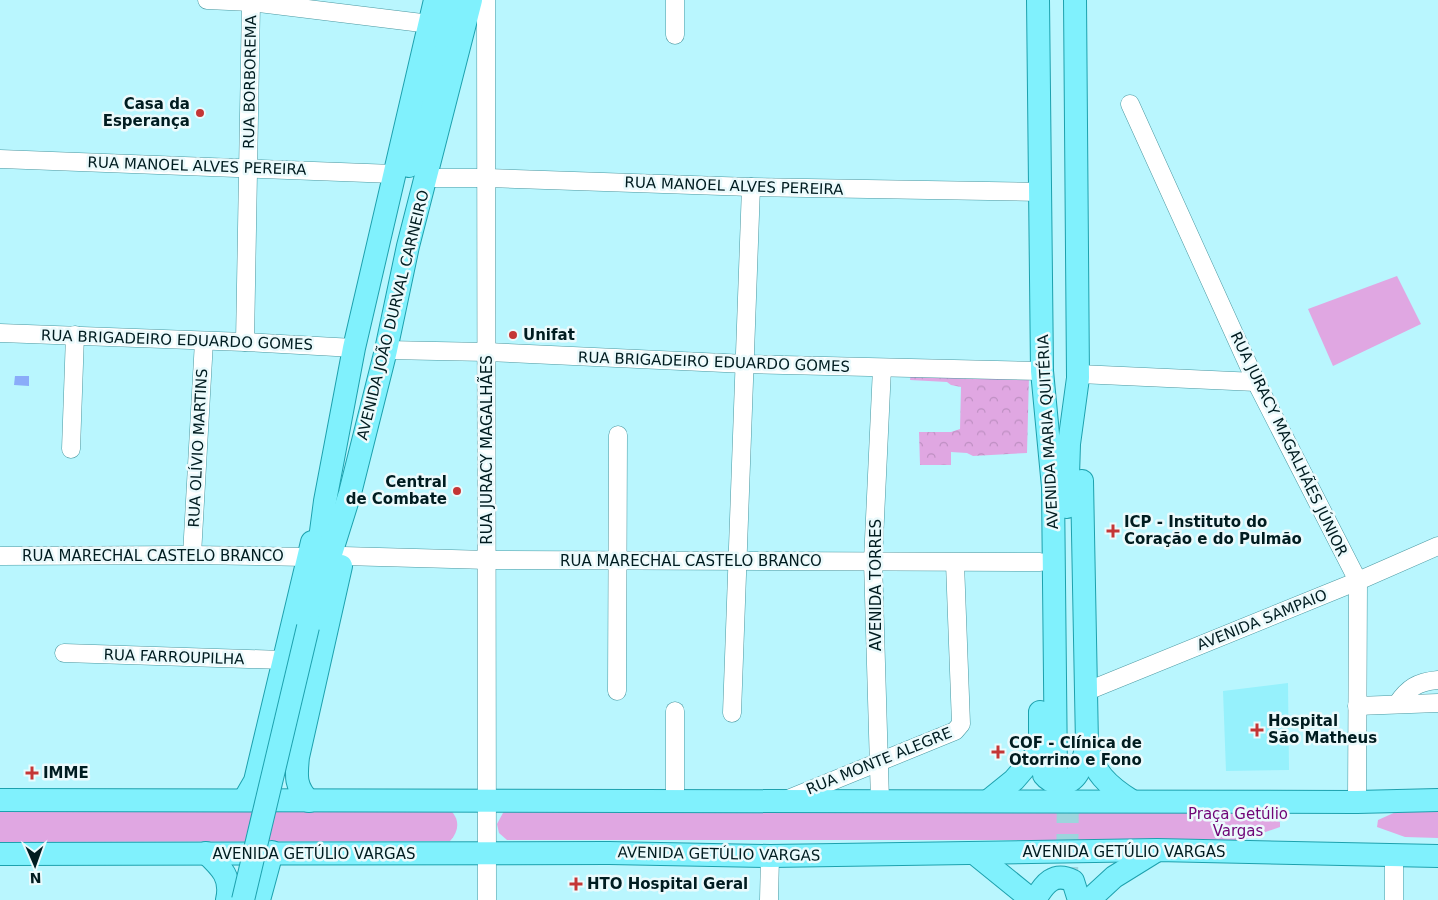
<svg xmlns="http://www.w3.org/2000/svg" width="1438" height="900" viewBox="0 0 1438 900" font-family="'DejaVu Sans',sans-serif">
<defs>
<pattern id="forest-crowns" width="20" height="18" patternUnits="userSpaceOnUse" patternTransform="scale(1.25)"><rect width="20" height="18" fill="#e0a7e2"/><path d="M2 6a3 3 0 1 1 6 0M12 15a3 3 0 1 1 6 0" fill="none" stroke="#be8fc2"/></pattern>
</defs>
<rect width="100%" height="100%" fill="#b9f6fe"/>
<!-- built -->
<polygon fill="#96f1fc" points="1288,683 1289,770 1226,771 1223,691"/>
<!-- forest -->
<polygon fill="url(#forest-crowns)" points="911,372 1029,376 1027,453 973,456 967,453 951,452 951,465 920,465 919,432 951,432 960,429 961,387 951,385 947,382 910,380"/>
<!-- garden -->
<g fill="#e0a7e2">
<polygon points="1397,276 1421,324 1333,366 1308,309"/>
<polygon points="1241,807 1280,822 1280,827 1242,840 507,840 499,833 497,824 504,811"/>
<polygon points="1407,807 1438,807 1438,838 1405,837 1377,827 1378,820"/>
<path d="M448,808C460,818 460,830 450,841L0,842V810Z"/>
</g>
<!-- water -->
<polygon fill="#8aacf9" points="15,376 29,376 29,386 14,385"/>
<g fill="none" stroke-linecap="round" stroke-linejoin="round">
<!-- major-tunnel -->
<polyline stroke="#9dd5dd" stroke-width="22" stroke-dasharray="22 11" stroke-linecap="butt" points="1067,889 1068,783"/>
<defs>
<g id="minor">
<polyline points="207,0 251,2 430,24"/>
<polyline points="486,0 487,900"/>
<polyline points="675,0 675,35"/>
<polyline points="1130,104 1256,382 1358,581 1357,802"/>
<polyline points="0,159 394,174"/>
<polyline points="427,178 487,178 751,187 1041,192"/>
<polyline points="0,333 245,342 354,348"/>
<polyline points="245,342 251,2"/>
<polyline points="386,350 487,352 746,364 1042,371"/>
<polyline points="1079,374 1256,382"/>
<polyline points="71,449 75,335"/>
<polyline points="192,555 204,341"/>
<polyline points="0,556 192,555 307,557"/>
<polyline points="343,556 488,560 1040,562"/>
<polyline points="64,653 283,660"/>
<polyline points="617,691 618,435"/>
<polyline points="1085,692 1358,581 1438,546"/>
<path d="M1397,704C1408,688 1417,682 1438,680"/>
<polyline points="1357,706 1438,703"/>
<polyline points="675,711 675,802"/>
<polyline points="732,713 751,187"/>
<polyline points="788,799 955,731 961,724 955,563"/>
<polyline points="880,801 873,561 882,368"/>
<polyline points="769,900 770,856"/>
<polyline points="1394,900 1394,856"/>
</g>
<g id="major">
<polyline points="1038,0 1042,371 1053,487 1056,774"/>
<polyline points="409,166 437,73 454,0"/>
<path d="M1082,481L1087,744C1093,772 1108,786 1132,801"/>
<polyline points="1067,507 1069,444 1078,378 1075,0"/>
<polyline points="317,562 325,501 354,348 435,0"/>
<polyline points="308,627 350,493 386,350 408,246 471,0"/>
<path d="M1044,775C1048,780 1052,782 1058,783C1080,785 1083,760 1087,744"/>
<polyline points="0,800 1357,802 1438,800"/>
<polyline points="244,800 255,781 312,542"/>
<path d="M309,801C295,787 296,776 298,757L341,566"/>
<polyline points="988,801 1014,780 1040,750 1040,712"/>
<path d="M206,853C222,868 232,878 227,900"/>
<polyline points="974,853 1032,900"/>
<polyline points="0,854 609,853 770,856 1157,850 1438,856"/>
<polyline points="259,900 272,852"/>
<path d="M1035,900C1044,884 1054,871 1073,881L1079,900"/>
<polyline points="1089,900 1114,877 1156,851"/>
</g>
</defs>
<!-- minor casing -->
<use href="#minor" stroke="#4a98a1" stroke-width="19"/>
<!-- major casing -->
<use href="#major" stroke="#1da1ae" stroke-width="24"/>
<!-- minor -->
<use href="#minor" stroke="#fff" stroke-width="18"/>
<!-- major -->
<use href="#major" stroke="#80f1fd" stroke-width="22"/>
<defs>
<polyline id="major-bridge" points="243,900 308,627"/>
</defs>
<!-- major-bridge casing -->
<use href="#major-bridge" stroke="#1da1ae" stroke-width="24" stroke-linecap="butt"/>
<!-- major-bridge -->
<use href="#major-bridge" stroke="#80f1fd" stroke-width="22"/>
</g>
<!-- markers -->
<g fill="#c43636" stroke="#ebfafc" stroke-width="2">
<circle cx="200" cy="113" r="5"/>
<circle cx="513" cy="335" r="5"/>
<circle cx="457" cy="491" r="5"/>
<path d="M1110.5 523.5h5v5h5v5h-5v5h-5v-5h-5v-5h5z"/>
<path d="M1254.5 722.5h5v5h5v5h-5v5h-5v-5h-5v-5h5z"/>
<path d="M995.5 744.5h5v5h5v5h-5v5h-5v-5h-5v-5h5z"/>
<path d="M29.5 765.5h5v5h5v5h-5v5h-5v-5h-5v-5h5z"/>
<path d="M573.5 876.5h5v5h5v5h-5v5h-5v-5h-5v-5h5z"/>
</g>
<g text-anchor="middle" stroke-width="5" stroke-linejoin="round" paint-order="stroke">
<!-- street labels -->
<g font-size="15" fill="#001c20" stroke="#ebfafc">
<text transform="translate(250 82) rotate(-89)" y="5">RUA BORBOREMA</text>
<text transform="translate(197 166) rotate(2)" y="5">RUA MANOEL ALVES PEREIRA</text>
<text transform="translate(734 186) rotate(2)" y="5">RUA MANOEL ALVES PEREIRA</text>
<text transform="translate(393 315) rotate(-76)" y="5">AVENIDA JOÃO DURVAL CARNEIRO</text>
<text transform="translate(177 340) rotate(2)" y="5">RUA BRIGADEIRO EDUARDO GOMES</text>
<text transform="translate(714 362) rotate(2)" y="5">RUA BRIGADEIRO EDUARDO GOMES</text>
<text transform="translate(1048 432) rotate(-93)" y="5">AVENIDA MARIA QUITÉRIA</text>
<text transform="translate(1289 444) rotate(64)" y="5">RUA JURACY MAGALHÃES JÚNIOR</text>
<text transform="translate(198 448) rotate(-87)" y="5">RUA OLÍVIO MARTINS</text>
<text transform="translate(487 450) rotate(-90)" y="5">RUA JURACY MAGALHÃES</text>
<text x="153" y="561">RUA MARECHAL CASTELO BRANCO</text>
<text x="691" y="566">RUA MARECHAL CASTELO BRANCO</text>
<text transform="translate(876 585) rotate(-90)" y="5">AVENIDA TORRES</text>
<text transform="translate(1262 620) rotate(-22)" y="5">AVENIDA SAMPAIO</text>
<text transform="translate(174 657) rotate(2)" y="5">RUA FARROUPILHA</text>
<text transform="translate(879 761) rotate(-22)" y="5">RUA MONTE ALEGRE</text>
<text x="1124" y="857">AVENIDA GETÚLIO VARGAS</text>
<text x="314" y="859">AVENIDA GETÚLIO VARGAS</text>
<text transform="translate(719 854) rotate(1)" y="5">AVENIDA GETÚLIO VARGAS</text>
</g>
<!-- poi labels -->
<g font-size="15" font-weight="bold" fill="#001c20" stroke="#ebfafc" text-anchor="start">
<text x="190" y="109" text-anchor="end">Casa da<tspan x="190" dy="17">Esperança</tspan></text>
<text x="523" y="340">Unifat</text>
<text x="447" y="487" text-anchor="end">Central<tspan x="447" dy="17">de Combate</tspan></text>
<text x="1124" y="527">ICP - Instituto do<tspan x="1124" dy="17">Coração e do Pulmão</tspan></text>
<text x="1268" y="726">Hospital<tspan x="1268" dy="17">São Matheus</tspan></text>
<text x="1009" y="748">COF - Clínica de<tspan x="1009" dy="17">Otorrino e Fono</tspan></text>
<text x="43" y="778">IMME</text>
<text x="587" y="889">HTO Hospital Geral</text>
</g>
<!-- park labels -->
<g font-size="15" fill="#6f0476" stroke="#ebfafc">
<text x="1238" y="819">Praça Getúlio<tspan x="1238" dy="17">Vargas</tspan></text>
</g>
</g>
<!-- north arrow -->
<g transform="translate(35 865) rotate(178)" stroke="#ebfafc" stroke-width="4" paint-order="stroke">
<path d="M0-4L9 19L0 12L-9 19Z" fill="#001c20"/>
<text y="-8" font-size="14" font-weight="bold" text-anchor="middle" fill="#001c20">N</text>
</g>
</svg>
